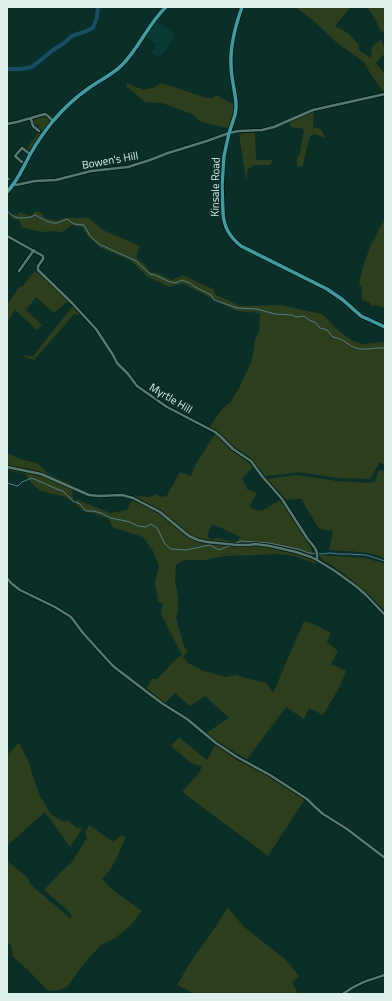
<svg xmlns="http://www.w3.org/2000/svg" width="392" height="1001" viewBox="0 0 392 1001" font-family="'Titillium Web',sans-serif">
<rect width="100%" height="100%" fill="#0a2e28"/>
<!-- built -->
<polygon fill="#093b34" points="157,22 175,34 166,50 158,57 151,53 156,44 146,37"/>
<!-- green -->
<g fill="#2d3e1d" fill-rule="evenodd">
<polygon points="295,7 351,7 335,26 348,33 359,45 359,50 371,58 372,46 381,40 385,50 385,53 376,63 385,74 385,91 383,91 370,73 364,62 336,42 314,21"/>
<polygon points="367,7 385,7 385,33 381,31 375,19"/>
<polygon points="127,83 143,90 153,88 162,83 206,98 212,98 216,95 235,105 234,114 228,128 201,122 192,114 162,103 145,102 126,86"/>
<polygon points="314,111 313,127 315,128 316,127 322,130 325,138 314,134 310,136 303,165 301,167 297,166 297,158 300,153 304,129 291,127 290,122"/>
<polygon points="44,116 46,116 51,121 30,150 27,148 40,131 37,129 39,125 38,124 34,126 33,120"/>
<polygon points="255,132 256,160 273,160 270,165 254,165 248,169 246,181 239,134"/>
<path d="M36,211L42,213L44,218L58,221L64,218H89L103,230L140,246L136,257L145,265L150,272L160,274L172,280L182,275L213,289L216,295L240,306L280,305L322,314L338,330L351,340L362,344L385,342V465L380,462L370,479L338,478L298,472L297,473L265,476L251,459L246,455L232,446L222,435L210,427L214,420L223,408L230,403L239,388L252,360L255,340L259,332L260,313L237,311L182,283L170,287L148,277L130,260L101,248L88,236L82,227L72,225L61,233C55,230 51,232 44,232C36,231 28,229 21,227L20,220L13,219L9,214L18,215L19,212L30,216Z"/>
<polygon points="385,218 385,308 376,305 372,306 370,303 362,300 362,287 359,283 365,260 372,243"/>
<path d="M35,271C47,276 59,291 68,301L54,313L36,297L26,310L42,325L37,330L15,310L7,323V305L20,286L22,287Z"/>
<polygon points="73,306 80,315 74,314 34,360 24,357 25,355 33,356"/>
<path d="M215,434C222,439 226,446 232,450C240,456 247,460 253,467L242,478L247,489L257,493L249,506L253,509L262,511L280,500L285,505L311,548L316,564L294,556L277,554L256,555L225,556L205,560H184L176,565L175,579L178,597V611L176,617L184,647L188,651L183,657L188,663L201,670L226,677L236,675L260,682H266L273,693L304,621L318,626L331,633L327,642L338,651L331,664L346,671L338,690L323,715L309,708L304,719L286,707L247,759L225,747L206,733L229,718L205,696L190,706L175,693L165,703L146,688L152,679H157L175,660L182,655L161,614L163,603L158,602L155,582L159,566L153,551L143,537L112,527L109,519L96,514L83,511L76,504V499L110,513L127,510L134,496L151,497L155,494L161,497L165,496L166,497L180,472L191,476L194,467ZM212,524L241,537L236,542L217,538L211,540L207,536Z"/>
<polygon points="7,453 20,459 37,463 50,475 71,484 74,503 66,497 41,491 31,483 26,474 7,470"/>
<path d="M379,470L385,471V559C371,550 346,552 329,550L333,531L319,529L301,499L286,500L267,479L297,475L337,481L369,483L375,481Z"/>
<path d="M319,555L365,558L383,563L385,564V611C368,595 352,579 333,566C328,563 321,561 319,555Z"/>
<polygon points="179,737 207,760 216,743 237,760 269,775 305,799 268,856 182,792 198,774 202,767 190,762 171,746"/>
<polygon points="19,743 28,760 32,773 39,794 51,815 65,822 67,820 77,828 83,827 70,847 45,812 9,844 7,848 7,755"/>
<path d="M89,825L113,842L122,835L126,837C119,852 114,868 102,879L114,891L142,911L128,928L114,939L101,945L85,962L67,987L59,990L48,991L28,970L13,957L11,945L7,942V861L28,878L31,885L62,911L70,919L72,916L65,908L44,890L61,872L72,862L87,838L85,833Z"/>
<polygon points="228,907 243,926 285,959 299,976 292,982 298,994 196,994 177,985 190,963 218,923"/>
</g>
<g fill="none" stroke-linecap="round" stroke-linejoin="round">
<!-- stream -->
<g stroke="#527f8c" stroke-width="1">
<path d="M7,211C10,213 12,216 15,217C20,219 31,218 35,215C41,218 50,224 57,223C60,222 64,220 67,219L74,224L84,225L90,236L99,244L136,261L150,274L155,275L170,282L176,283L182,280L190,283L195,287L211,295L214,300L237,308L257,309L275,314L292,315L296,317L304,316L309,320L316,323L320,328L327,330L333,337C345,339 347,345 356,348C365,351 375,347 385,348"/>
<polyline points="7,483 14,485 18,486 22,482 32,478 57,489 63,491 73,501 80,504 86,511 93,511 101,513 111,518 130,522 138,526 146,527 151,524 157,528 165,544 171,549 186,550 210,545 219,550 231,545"/>
<polyline points="234,544 241,541 269,543 298,549 309,553 322,554 329,553 340,554 348,554 366,555 385,561"/>
</g>
<!-- river -->
<polyline stroke="#174e64" stroke-width="4" points="7,69 21,69 32,67 53,50 64,43 72,36 84,32 93,28 97,17 98,7"/>
<defs>
<g id="minor">
<polyline points="31,119 33,126 39,131"/>
<polyline points="7,124 17,122 45,114 48,116 53,121"/>
<polyline points="22,162 15,156 22,148 30,154"/>
<polyline points="7,178 9,179"/>
<polyline points="14,184 16,185 35,181 56,180 91,171 128,167 150,160 168,153 207,141 229,133 239,131 262,130 274,127 313,110 385,94"/>
<polyline points="7,236 43,256 43,259 38,266 38,270 72,303 96,329 113,355 117,363 128,374 137,386 167,407 215,432 221,437 233,449 251,461 262,476 282,499 307,538 315,548 317,553 317,560"/>
<polyline points="19,271 34,250"/>
<polyline points="7,467 41,474 89,495 99,496 122,495 133,498 160,512 189,536 198,540 207,542 237,545 249,545 255,544 270,546 296,552 311,557 317,560 335,571 357,587 366,595 385,615"/>
<polyline points="7,578 11,583 20,590 55,607 71,617 83,633 113,666 147,692 163,704 187,719 216,743 237,757 270,775 307,799 314,806 323,814 347,829 385,858"/>
<path d="M343,994C357,983 369,980 385,975"/>
</g>
<g id="major">
<path d="M242,7C236,24 230,47 231,65C231,78 235,90 236,103V108L235,115L229,133L224,156L222,185L223,213C224,228 230,237 241,246L327,289L343,300L361,316L385,327"/>
<path d="M7,192C18,181 23,167 31,153C37,142 45,131 53,121C64,108 76,97 89,88C100,80 112,75 122,65C139,48 148,24 166,7"/>
</g>
</defs>
<!-- minor casing -->
<use href="#minor" stroke="#001511" stroke-width="4"/>
<!-- major casing -->
<use href="#major" stroke="#001511" stroke-width="5"/>
<!-- minor -->
<use href="#minor" stroke="#567a72" stroke-width="2.5"/>
<!-- major -->
<use href="#major" stroke="#3e9b9f" stroke-width="3.5"/>
</g>
<g text-anchor="middle" stroke-width="4" stroke-linejoin="round" paint-order="stroke">
<!-- street labels -->
<g font-size="11" fill="#ddf0eb" stroke="#0a2e28">
<text transform="translate(110 160) rotate(-10)" y="4">Bowen's Hill</text>
<text transform="translate(215 187) rotate(-89)" y="4">Kinsale Road</text>
<text transform="translate(171 398) rotate(31)" y="4">Myrtle Hill</text>
</g>
</g>
<!-- border -->
<rect width="392" height="1001" fill="none" stroke="#ddf0eb" stroke-width="16"/>
</svg>
